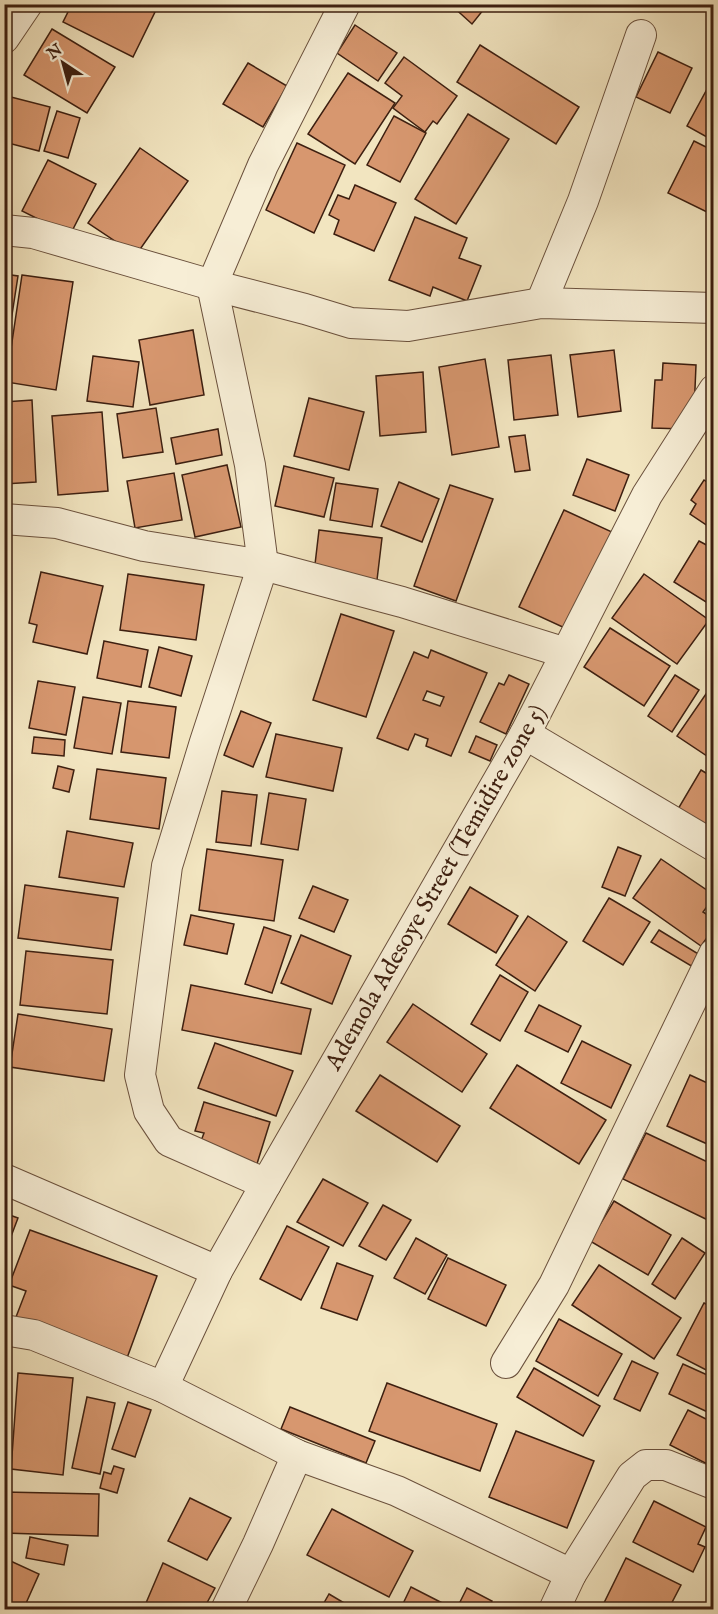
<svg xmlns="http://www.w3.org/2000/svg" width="718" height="1614" viewBox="0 0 718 1614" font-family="'IM FELL English',serif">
<rect width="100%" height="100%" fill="#f2e5c0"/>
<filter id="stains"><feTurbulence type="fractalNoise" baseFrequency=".00333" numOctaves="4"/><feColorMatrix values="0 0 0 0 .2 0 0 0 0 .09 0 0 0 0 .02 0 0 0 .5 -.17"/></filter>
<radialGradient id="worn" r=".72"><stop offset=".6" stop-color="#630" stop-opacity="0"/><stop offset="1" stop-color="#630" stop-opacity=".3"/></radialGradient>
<!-- building -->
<g fill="#d7976f" stroke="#3d1f10" stroke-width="1.5" fill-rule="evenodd">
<polygon points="72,4 140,4 155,12 133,57 63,22"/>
<polygon points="450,4 488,4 472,24"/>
<polygon points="355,25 397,53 378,81 337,53"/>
<polygon points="52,29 115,67 87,113 24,75"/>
<polygon points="480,45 579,107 556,144 457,82"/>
<polygon points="658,52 692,68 670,113 636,97"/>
<polygon points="404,57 457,96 437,124 433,121 425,132 393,108 402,96 385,83"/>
<polygon points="248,63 287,86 263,127 223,104"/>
<polygon points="348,73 395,103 355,164 308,134"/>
<polygon points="712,80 714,81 714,141 687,126"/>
<polygon points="7,96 50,107 39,151 4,142 4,106"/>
<polygon points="57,111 80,118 68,158 44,151"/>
<polygon points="468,114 509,139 456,224 415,199"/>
<polygon points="394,116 426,133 400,182 367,165"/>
<polygon points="694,141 714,151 714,204 709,213 668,193"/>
<polygon points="297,143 345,165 314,233 266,210"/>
<polygon points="140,148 188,181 136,255 88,223"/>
<polygon points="48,160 96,184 70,235 22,211"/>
<polygon points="355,185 396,203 374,251 334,234 339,220 329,215 338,195 349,199"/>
<polygon points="415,217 467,238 459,258 481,266 467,301 433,287 430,296 389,280"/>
<polygon points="4,274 18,276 5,360 4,360"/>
<polygon points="22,275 73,282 56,390 6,382"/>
<polygon points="193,330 204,395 150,405 139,340"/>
<polygon points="614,350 621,411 578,417 570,355"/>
<polygon points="551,355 558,415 514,420 508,360"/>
<polygon points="93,356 139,362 133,407 87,401"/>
<polygon points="485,359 499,447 452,455 439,367"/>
<polygon points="663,363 696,365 694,412 684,429 652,428 655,380 662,380"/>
<polygon points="423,372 426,432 380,436 376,376"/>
<polygon points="309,398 364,412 349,470 294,456"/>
<polygon points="32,400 36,482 4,484 4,402"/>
<polygon points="156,408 163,452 123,458 117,414"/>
<polygon points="102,412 108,491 58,495 52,416"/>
<polygon points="218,429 222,455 176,464 171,438"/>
<polygon points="525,435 530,470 515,472 509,437"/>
<polygon points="587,459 629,475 615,511 573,495"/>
<polygon points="227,465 241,527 195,537 182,475"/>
<polygon points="284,466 334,478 324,517 275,506"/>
<polygon points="174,473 182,520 135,528 127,481"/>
<polygon points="714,479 714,530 690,514 696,504 691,500 704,480 710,484"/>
<polygon points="399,482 439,499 422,542 381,526"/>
<polygon points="336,483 378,489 372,527 330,520"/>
<polygon points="450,485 493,499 456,601 414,586"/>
<polygon points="564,510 612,532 567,629 519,607"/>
<polygon points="319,530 382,538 377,580 314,573"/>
<polygon points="699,541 714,549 714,607 674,582"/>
<polygon points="41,572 103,586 87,654 33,642 37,625 29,623"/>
<polygon points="128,574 204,585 196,640 120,630"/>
<polygon points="644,574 709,620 677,664 612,618"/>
<polygon points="341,614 394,631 366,717 313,700"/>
<polygon points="610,628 670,666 644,706 584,667"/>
<polygon points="104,641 148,650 141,687 97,678"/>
<polygon points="159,647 192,656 181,696 149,687"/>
<path d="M431,650L487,673L451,756L426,746L428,739L415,734L408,750L377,738L414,652L428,658ZM427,691L444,697L440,706L423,700Z"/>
<polygon points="509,675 529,684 506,734 480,722 499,683 504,685"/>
<polygon points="675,675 699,690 672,732 648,716"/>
<polygon points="38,681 75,687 66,735 29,728"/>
<polygon points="708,691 714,695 714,747 707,756 677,736"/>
<polygon points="83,697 121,703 112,754 74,748"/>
<polygon points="128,701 176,707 169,758 121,752"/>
<polygon points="241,711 271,723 253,767 224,755"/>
<polygon points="276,734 342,748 333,791 266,777"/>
<polygon points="476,736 497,745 490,761 469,752"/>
<polygon points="34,737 65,740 64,756 32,753"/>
<polygon points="58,766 74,770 69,792 53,788"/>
<polygon points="97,769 166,778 159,829 90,819"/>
<polygon points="701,770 714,778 714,831 678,809"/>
<polygon points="222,791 257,795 251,846 216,842"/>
<polygon points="269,793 306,799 298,850 261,844"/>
<polygon points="67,831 133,843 124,887 59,877"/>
<polygon points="618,847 641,856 625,896 602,887"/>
<polygon points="207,849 283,860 274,921 199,910"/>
<polygon points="661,859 714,895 714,897 703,912 714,919 714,928 701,946 633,898"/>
<polygon points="25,885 118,898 111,950 18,938"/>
<polygon points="313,886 348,900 334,932 299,918"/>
<polygon points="470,887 518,916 496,953 448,924"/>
<polygon points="609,898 650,922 623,965 583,941"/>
<polygon points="191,915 234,924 227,954 184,945"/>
<polygon points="528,916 567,942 535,991 496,965"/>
<polygon points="264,927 291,936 272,993 245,984"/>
<polygon points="659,930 700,955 693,967 651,942"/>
<polygon points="301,935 351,956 332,1004 281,983"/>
<polygon points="26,951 113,960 107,1014 20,1005"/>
<polygon points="500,975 528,992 500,1041 471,1024"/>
<polygon points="191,985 311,1009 301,1054 182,1030"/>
<polygon points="413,1004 487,1054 462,1092 387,1042"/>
<polygon points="539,1005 581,1026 568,1052 525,1031"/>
<polygon points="18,1014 112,1029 104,1081 10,1067"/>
<polygon points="582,1041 631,1065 611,1108 561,1083"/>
<polygon points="215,1043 293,1071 276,1116 198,1088"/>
<polygon points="517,1065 606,1120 579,1164 490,1108"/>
<polygon points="380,1075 460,1126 437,1162 356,1111"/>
<polygon points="690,1075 714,1086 714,1147 667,1126"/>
<polygon points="204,1102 270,1122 256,1167 198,1149 204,1133 195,1131"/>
<polygon points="646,1133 714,1165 714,1223 623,1179"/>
<polygon points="323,1179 368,1203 343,1246 297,1222"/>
<polygon points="614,1201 671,1235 648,1275 590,1241"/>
<polygon points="383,1205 411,1220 386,1260 359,1246"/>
<polygon points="4,1213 18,1218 4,1255"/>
<polygon points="287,1226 329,1247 301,1300 260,1279"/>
<polygon points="30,1230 157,1276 127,1358 16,1317 26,1291 9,1285"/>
<polygon points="416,1238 447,1255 425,1294 394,1278"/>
<polygon points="682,1238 705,1253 675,1299 652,1284"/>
<polygon points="448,1258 506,1285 486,1326 428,1299"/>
<polygon points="337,1263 373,1276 357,1320 321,1308"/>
<polygon points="599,1265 681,1318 654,1359 572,1305"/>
<polygon points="704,1303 714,1308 714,1374 677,1355"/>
<polygon points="559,1319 622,1354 598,1396 536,1361"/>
<polygon points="632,1361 658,1373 640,1411 614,1399"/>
<polygon points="683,1364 714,1378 714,1415 669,1394"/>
<polygon points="534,1368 600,1406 583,1436 517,1397"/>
<polygon points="18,1373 73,1378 63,1475 11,1469"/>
<polygon points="387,1383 497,1424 480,1471 369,1431"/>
<polygon points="87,1397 115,1403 100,1474 72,1468"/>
<polygon points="128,1402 151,1410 135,1457 112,1449"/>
<polygon points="290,1407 375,1441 366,1463 281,1429"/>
<polygon points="688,1410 714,1423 713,1467 670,1445"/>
<polygon points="516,1431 594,1461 567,1528 489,1497"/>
<polygon points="114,1466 124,1469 117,1493 100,1488 104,1472 111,1474"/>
<polygon points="4,1492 99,1494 98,1536 4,1533"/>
<polygon points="190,1498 231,1518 207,1560 168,1541"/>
<polygon points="654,1501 706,1527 698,1544 705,1547 693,1572 633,1542"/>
<polygon points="332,1509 413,1551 389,1597 307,1555"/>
<polygon points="30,1537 68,1545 64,1565 26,1558"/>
<polygon points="4,1558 39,1574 23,1610 4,1608"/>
<polygon points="626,1558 681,1585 668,1610 607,1610 602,1607"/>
<polygon points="163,1563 215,1588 203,1610 143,1610"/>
<polygon points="411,1587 456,1610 400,1610"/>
<polygon points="467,1588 492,1601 487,1610 456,1610"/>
<polygon points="329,1594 356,1610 320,1610"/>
</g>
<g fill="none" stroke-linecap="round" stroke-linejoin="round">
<defs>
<g id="street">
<polyline points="4,38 27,4"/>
<polyline points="4,230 33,233 212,285 305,309 351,323 408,326 541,303 714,308"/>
<polyline points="541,303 583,201 641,35"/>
<polyline points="4,519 57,523 144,546 263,565 402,602 566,653"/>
<polyline points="525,734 714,846"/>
<polyline points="4,1179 217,1271"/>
<polyline points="266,1184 169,1141 149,1111 140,1075 167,866 205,742 263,565 250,465 212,285 263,165 345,4"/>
<polyline points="4,1330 34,1335 163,1387 297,1455 397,1491 571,1574"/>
<polyline points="506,1363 554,1285 714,954"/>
<polyline points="163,1387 217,1271 266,1184 525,734 647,495 714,390"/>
<polyline points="226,1610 258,1544 297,1455"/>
<polyline points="554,1610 571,1574 632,1476 646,1465 666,1465 714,1484"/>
</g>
</defs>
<!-- street casing -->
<use href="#street" stroke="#6a503c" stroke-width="32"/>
<!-- street -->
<use href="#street" stroke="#f7eed6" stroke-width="30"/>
</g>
<g text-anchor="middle" stroke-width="4.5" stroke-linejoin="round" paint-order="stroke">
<!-- street labels -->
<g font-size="24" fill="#3d1f10" stroke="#f7eed6">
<text transform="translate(435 887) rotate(-60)" y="8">Ademola Adesoye Street (Temidire zone 5)</text>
</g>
</g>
<!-- margin -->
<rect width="718" height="1614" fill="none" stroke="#f2e5c0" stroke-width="24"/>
<rect x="6" y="6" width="706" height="1602" fill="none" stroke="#3d1f10" stroke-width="3"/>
<rect x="12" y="12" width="694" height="1590" fill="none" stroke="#3d1f10" stroke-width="1.5"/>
<!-- north arrow -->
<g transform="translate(63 63) rotate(324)" stroke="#f7eed6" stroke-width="4.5" paint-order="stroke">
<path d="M0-4.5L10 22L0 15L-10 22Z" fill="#3d1f10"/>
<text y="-9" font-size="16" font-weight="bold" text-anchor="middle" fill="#3d1f10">N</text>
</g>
<rect width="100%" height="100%" filter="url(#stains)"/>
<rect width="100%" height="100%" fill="url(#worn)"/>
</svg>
